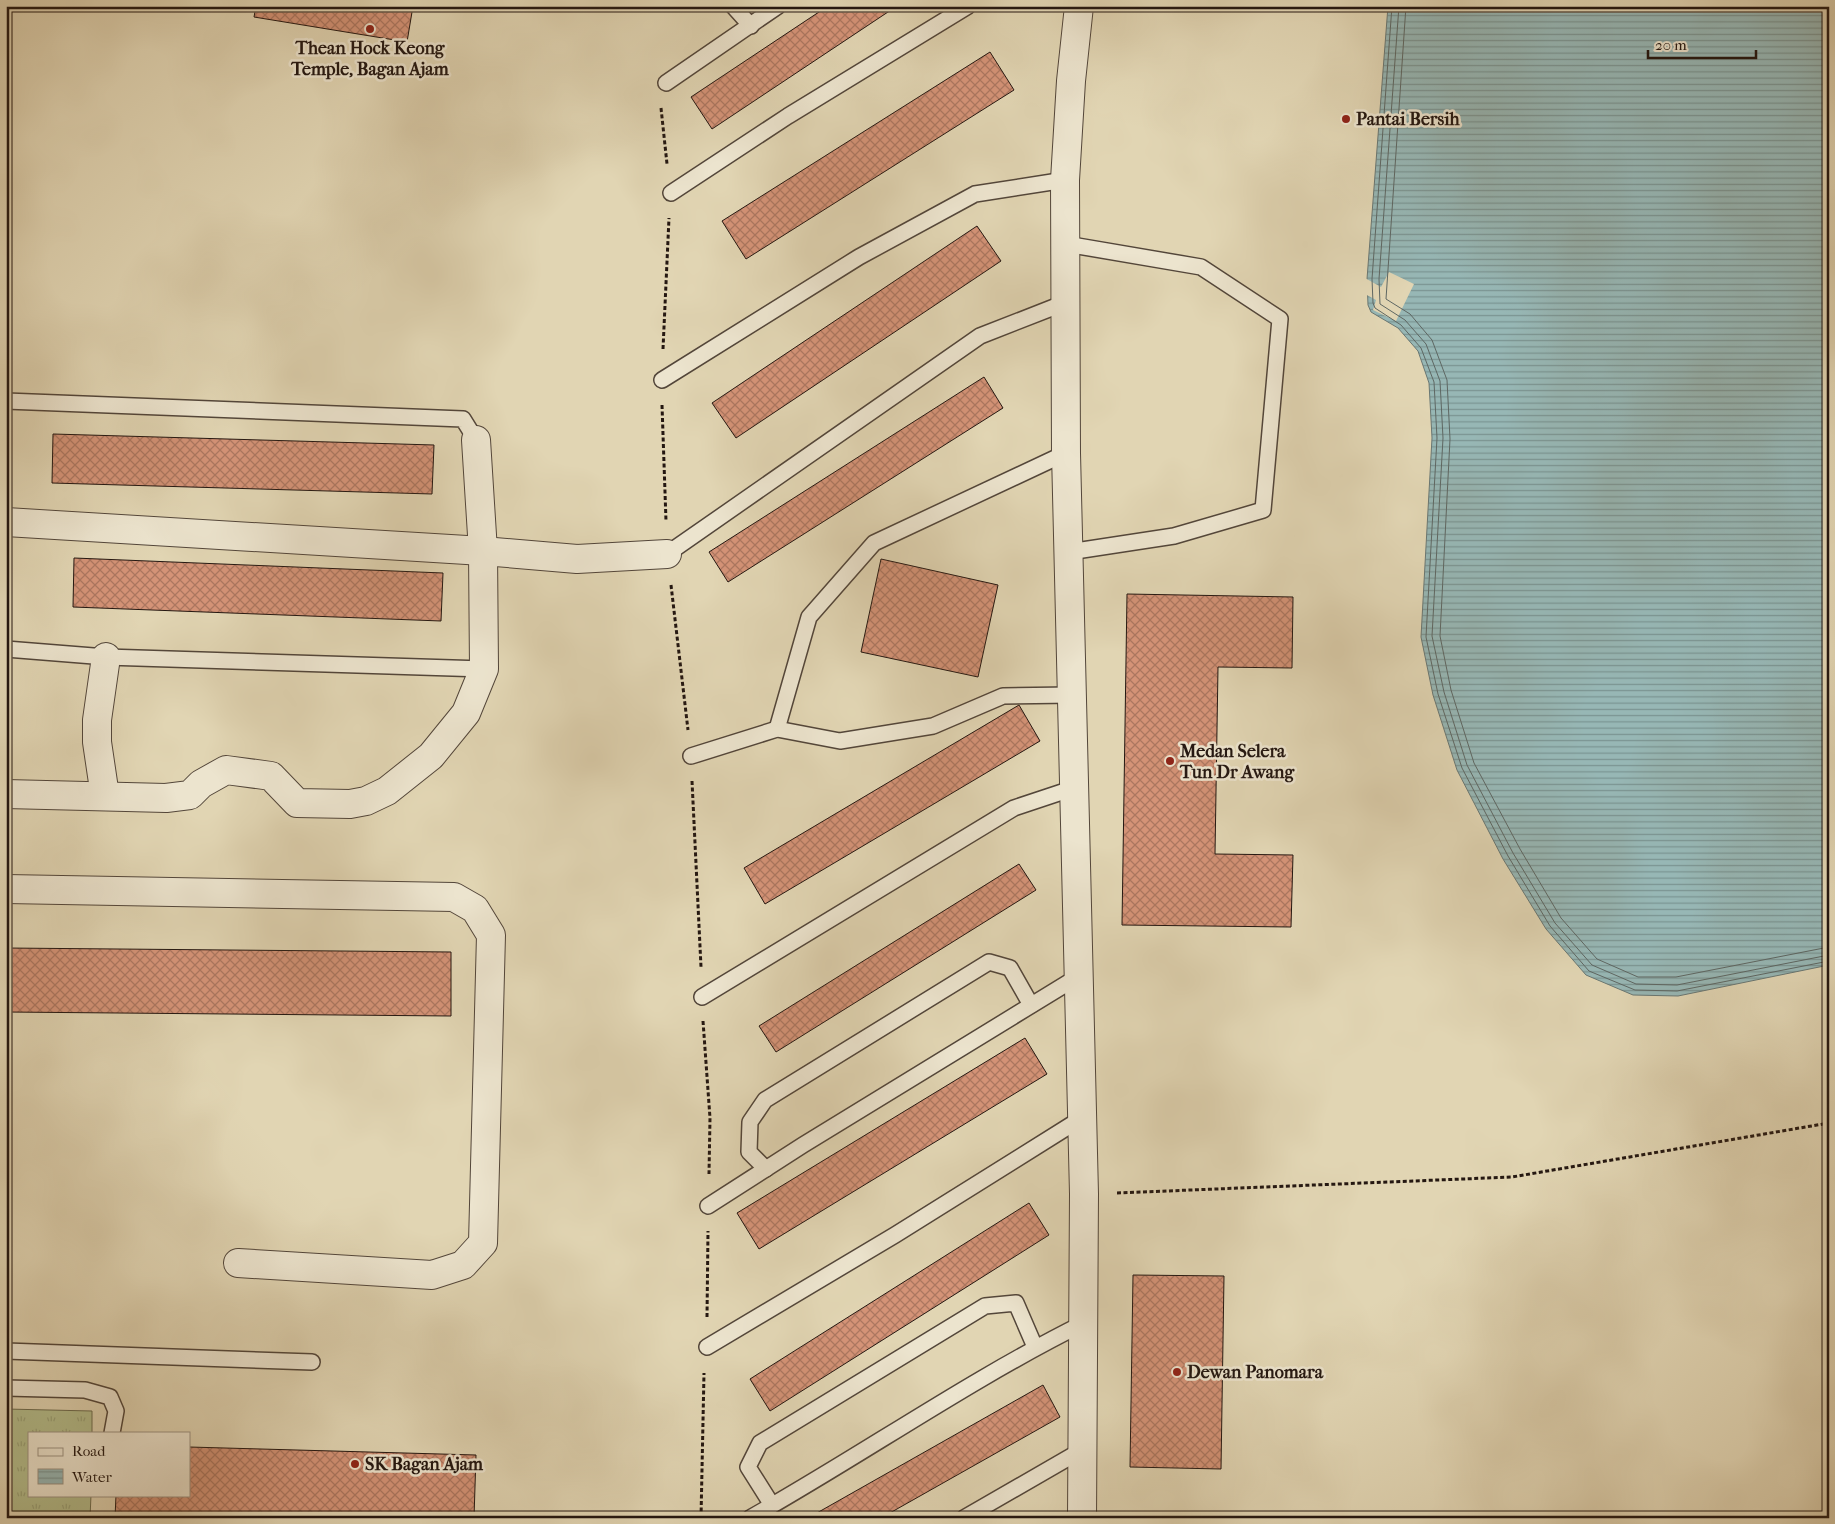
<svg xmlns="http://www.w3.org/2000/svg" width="1835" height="1524" viewBox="0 0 1835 1524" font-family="'IM FELL French Canon',serif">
<defs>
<pattern id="grass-tufts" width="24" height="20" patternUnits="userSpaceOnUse" patternTransform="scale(1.25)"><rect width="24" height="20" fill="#b3bd8c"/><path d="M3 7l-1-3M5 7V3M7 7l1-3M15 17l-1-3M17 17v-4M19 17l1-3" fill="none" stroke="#9aa278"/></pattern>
<pattern id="water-rules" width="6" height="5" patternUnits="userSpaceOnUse" patternTransform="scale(1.25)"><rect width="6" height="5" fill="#97b7b5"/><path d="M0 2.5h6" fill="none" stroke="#7b9492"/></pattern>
<pattern id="building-cross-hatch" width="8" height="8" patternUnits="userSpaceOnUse" patternTransform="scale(1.25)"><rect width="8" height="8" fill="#d49377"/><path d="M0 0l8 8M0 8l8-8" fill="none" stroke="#ac7760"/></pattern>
</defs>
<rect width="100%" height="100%" fill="#e1d5b3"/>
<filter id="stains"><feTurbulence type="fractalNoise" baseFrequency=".004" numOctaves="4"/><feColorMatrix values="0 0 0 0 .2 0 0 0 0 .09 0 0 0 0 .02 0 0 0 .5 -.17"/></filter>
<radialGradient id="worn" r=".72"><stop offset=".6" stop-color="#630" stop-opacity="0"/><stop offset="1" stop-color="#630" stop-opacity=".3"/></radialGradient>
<!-- grass -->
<polygon fill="url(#grass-tufts)" stroke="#6c6a4e" points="6,1409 92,1411 92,1433 29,1433 29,1495 91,1495 90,1518 6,1518"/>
<!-- water -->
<polygon fill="url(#water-rules)" stroke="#697773" points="1388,6 1829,6 1829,965 1678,996 1633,995 1586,975 1546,929 1503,859 1457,770 1433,695 1421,637 1432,438 1429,383 1418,351 1398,328 1371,312 1368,305 1367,279"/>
<!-- pier -->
<polygon fill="#e1d5b3" points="1389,272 1414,284 1396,321 1373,310 1376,300 1365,294 1365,278 1381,287"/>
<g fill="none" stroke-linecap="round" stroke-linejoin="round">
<!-- shore -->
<g stroke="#5e6763" stroke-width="1">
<polyline points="1392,6 1372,279 1373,303 1375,308 1401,325 1421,348 1434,382 1437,438 1426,637 1438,694 1462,768 1508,856 1550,926 1589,971 1635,990 1677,991 1829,961"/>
<polyline points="1399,6 1379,279 1380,304 1405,320 1426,344 1440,381 1443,438 1432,636 1444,692 1467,765 1513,853 1555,923 1592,965 1636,984 1677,985 1829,955"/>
<polyline points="1406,6 1386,299 1410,314 1432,340 1447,380 1450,439 1440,636 1451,690 1474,763 1520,849 1561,918 1597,959 1638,977 1676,977 1829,947"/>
</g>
</g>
<!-- building -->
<g fill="url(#building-cross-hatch)" stroke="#241711">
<polygon points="256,6 413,6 407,42 254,17"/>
<polygon points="828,6 897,6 712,129 691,97"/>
<polygon points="990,52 1014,90 746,259 722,221"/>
<polygon points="977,226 1001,261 736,438 712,403"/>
<polygon points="984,377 1003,408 728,582 709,552"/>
<polygon points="53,434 434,445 432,494 52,483"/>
<polygon points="74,558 443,573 441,621 73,607"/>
<polygon points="881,559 998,585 978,677 861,652"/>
<polygon points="1127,594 1293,597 1292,668 1218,667 1215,854 1293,855 1291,927 1122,925"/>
<polygon points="1019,705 1040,741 765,904 744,868"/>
<polygon points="1019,864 1036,890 776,1052 759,1026"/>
<polygon points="6,948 451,952 451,1016 6,1012"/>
<polygon points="1025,1038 1047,1074 759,1249 737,1213"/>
<polygon points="1029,1203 1049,1235 770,1411 750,1379"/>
<polygon points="1133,1275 1224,1276 1221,1469 1130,1467"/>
<polygon points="1043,1385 1060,1417 881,1518 808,1518"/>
<polygon points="189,1447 476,1455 474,1518 115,1518 116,1495 189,1495"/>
</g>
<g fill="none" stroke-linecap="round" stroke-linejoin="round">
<defs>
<g id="lane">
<polyline points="733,6 751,26"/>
<polyline points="666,83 778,6"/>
<polyline points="671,193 788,116 968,6"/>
<polyline points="1066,244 1201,267 1280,319 1263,510 1174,536 1069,552"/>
<polyline points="662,380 859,257 975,194 1065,180"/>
<polyline points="6,401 463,419 476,440"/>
<polyline points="667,554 980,336 1067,302"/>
<polyline points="6,649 106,657 484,669"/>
<polyline points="777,729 809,617 874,543 1066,453"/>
<polyline points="691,756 777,729 840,741 933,726 1003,696 1072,695"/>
<polyline points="702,997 1014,808 1074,788"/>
<polyline points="766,1169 749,1152 750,1122 765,1100 989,962 1010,968 1031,1005"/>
<polyline points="708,1206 803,1145 1079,976"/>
<polyline points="707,1347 895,1235 1082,1118"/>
<polyline points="6,1351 312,1362"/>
<polyline points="6,1388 85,1390 110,1397 116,1411 112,1433"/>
<polyline points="772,1505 748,1467 760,1443 985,1306 1016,1303 1035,1347"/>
<path d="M750,1518C862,1455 969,1380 1084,1323"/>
<polyline points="964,1518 1082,1450"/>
</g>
<g id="street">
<polyline points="1079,6 1071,81 1065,180 1066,453 1084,1194 1082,1518"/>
<polyline points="6,522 483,551 577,559 667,554"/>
<polyline points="6,794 166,798 190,795 201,784 226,770 271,776 297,803 350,804 366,801 387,791 431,756 466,713 484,669 483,551 476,440"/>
<polyline points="105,796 97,742 97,720 106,657"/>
<polyline points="6,889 454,897 475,909 491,935 483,1243 463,1265 432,1275 238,1263"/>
</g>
</defs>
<!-- lane casing -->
<use href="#lane" stroke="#53463a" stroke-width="18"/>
<!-- street casing -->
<use href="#street" stroke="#53463a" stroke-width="30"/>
<!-- path -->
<g stroke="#241711" stroke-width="3" stroke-dasharray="4 2.5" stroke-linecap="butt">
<polyline points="661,108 667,164"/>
<polyline points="663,349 669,218"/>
<polyline points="662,405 666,521"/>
<polyline points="671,585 688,730"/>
<polyline points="692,781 701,967"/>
<polyline points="703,1021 710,1118 709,1174"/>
<polyline points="1117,1193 1512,1177 1829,1123"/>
<polyline points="707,1317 708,1231"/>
<polyline points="701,1518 704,1373"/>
</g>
<!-- lane -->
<use href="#lane" stroke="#ece4ce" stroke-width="15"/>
<!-- street -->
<use href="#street" stroke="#ece4ce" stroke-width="28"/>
</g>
<!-- markers -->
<g fill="#8f2418" stroke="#ece4ce" stroke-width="2">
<circle cx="370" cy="29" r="5"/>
<circle cx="1346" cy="119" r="5"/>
<circle cx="1170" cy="761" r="5"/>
<circle cx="1177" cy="1372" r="5"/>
<circle cx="355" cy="1464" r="5"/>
</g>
<g text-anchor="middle" stroke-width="5" stroke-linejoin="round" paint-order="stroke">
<!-- poi labels -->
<g font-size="18" font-weight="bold" fill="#241711" stroke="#ece4ce" text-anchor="start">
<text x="370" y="54" text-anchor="middle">Thean Hock Keong<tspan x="370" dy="21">Temple, Bagan Ajam</tspan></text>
<text x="1356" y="125">Pantai Bersih</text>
<text x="1180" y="757">Medan Selera<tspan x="1180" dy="21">Tun Dr Awang</tspan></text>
<text x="1187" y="1378">Dewan Panomara</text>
<text x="365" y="1470">SK Bagan Ajam</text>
</g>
</g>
<!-- margin -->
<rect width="1835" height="1524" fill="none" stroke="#e1d5b3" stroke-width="25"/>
<rect x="8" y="8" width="1820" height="1509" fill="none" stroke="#241711" stroke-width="2.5"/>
<rect x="12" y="12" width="1810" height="1499" fill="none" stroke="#241711"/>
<!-- legend -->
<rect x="28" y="1432" width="162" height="65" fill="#ece4ce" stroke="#9c9282"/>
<rect x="38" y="1448" width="25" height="8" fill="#ece4ce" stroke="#9c9282"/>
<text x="72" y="1456" font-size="15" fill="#241711">Road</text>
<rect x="38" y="1469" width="25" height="15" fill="url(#water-rules)" stroke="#9c9282"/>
<text x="72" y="1482" font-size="15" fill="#241711">Water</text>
<!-- scale -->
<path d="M1648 50v8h108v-8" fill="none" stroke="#241711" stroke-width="2.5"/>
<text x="1655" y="50" font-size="15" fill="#241711" stroke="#ece4ce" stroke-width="4" paint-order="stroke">20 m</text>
<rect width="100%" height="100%" filter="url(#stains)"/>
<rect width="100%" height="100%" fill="url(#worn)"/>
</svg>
